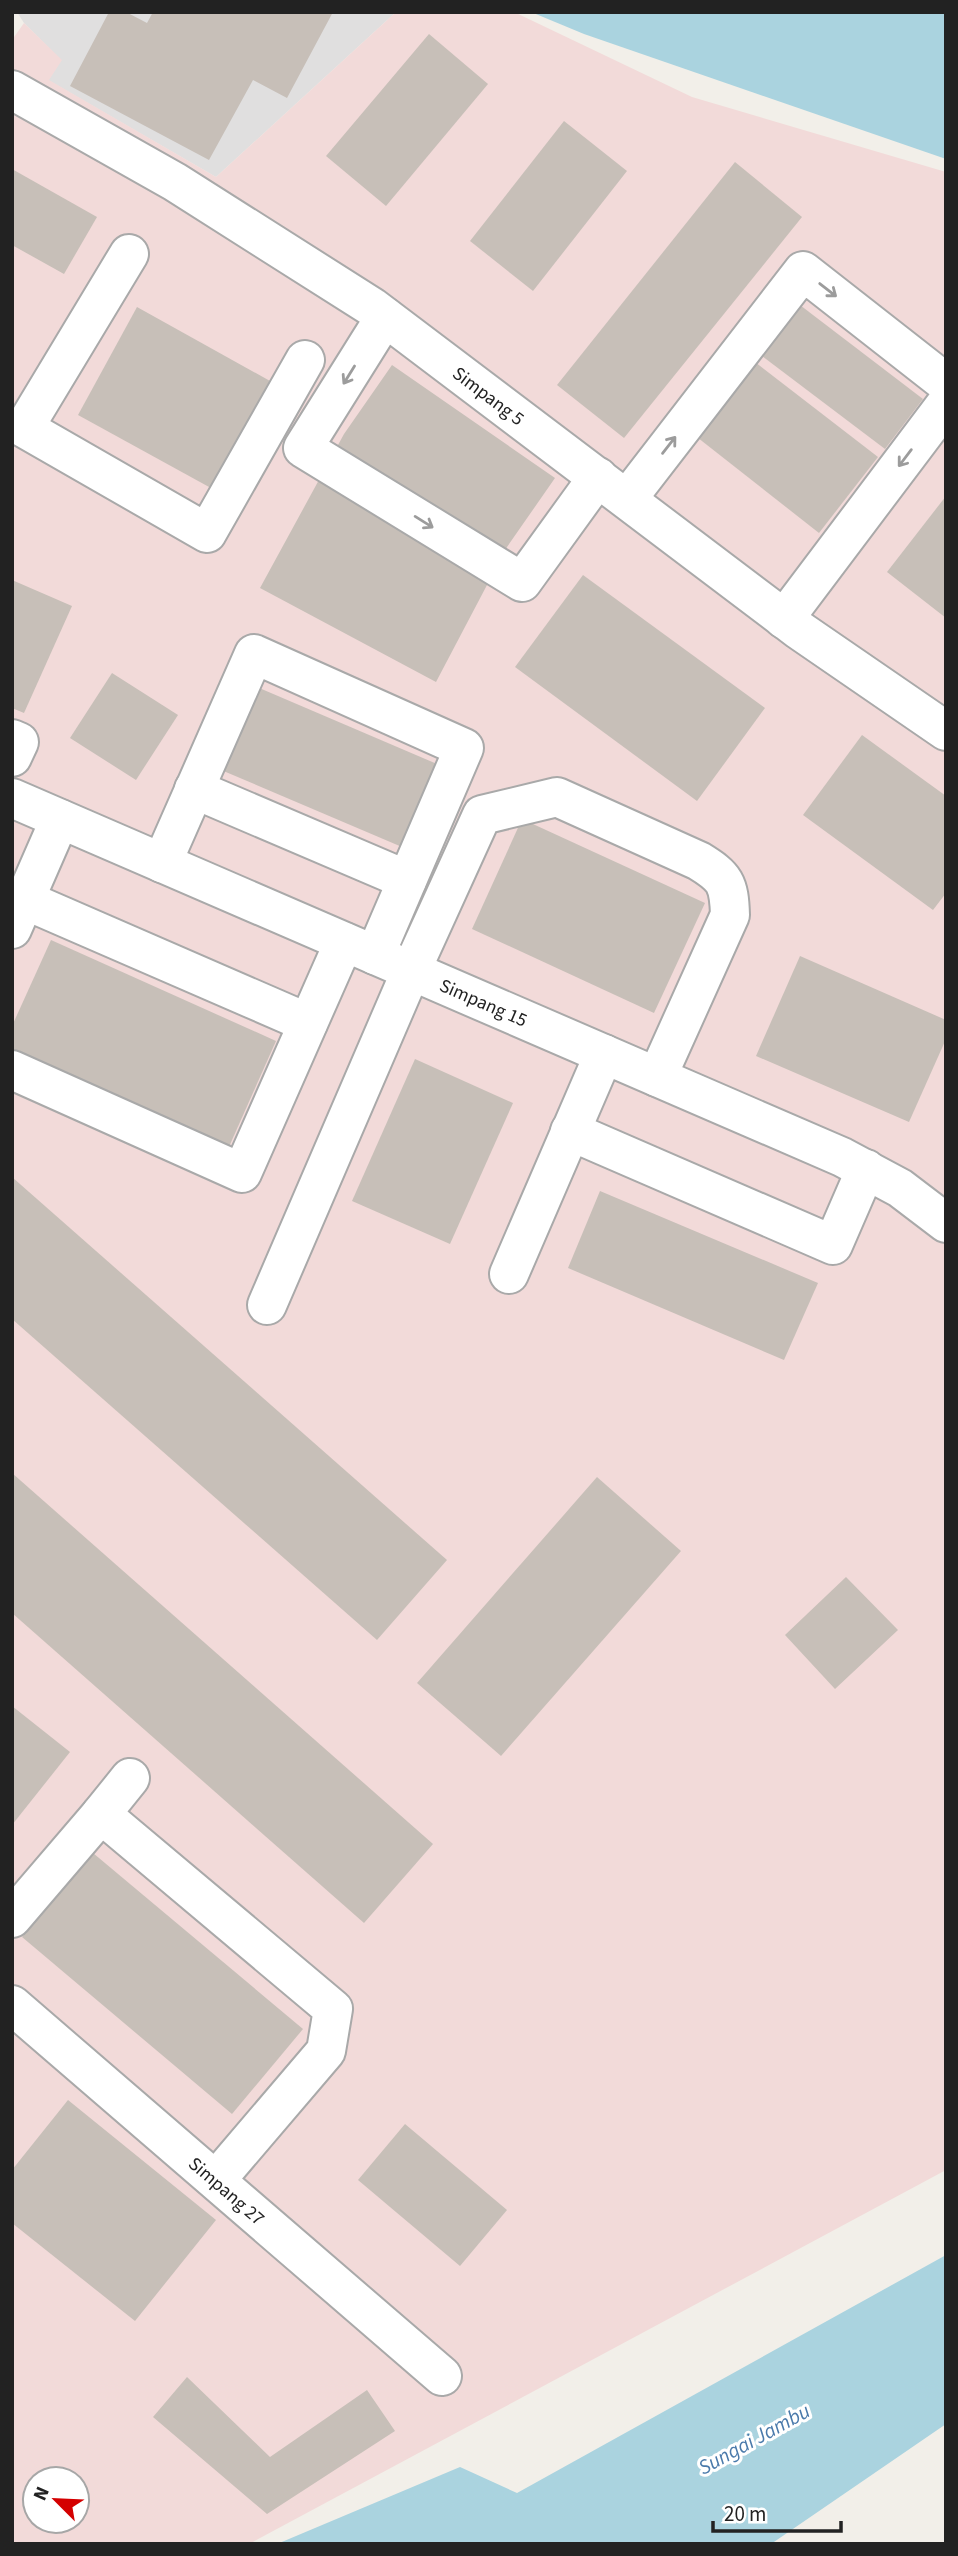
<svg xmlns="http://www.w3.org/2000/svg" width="958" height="2556" viewBox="0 0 958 2556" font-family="'Source Sans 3',sans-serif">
<rect width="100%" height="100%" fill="#f2efe9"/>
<!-- residential -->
<polygon fill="#e0dfdf" points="17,12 396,12 216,177 48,80 61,60 24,23"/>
<!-- commercial -->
<path fill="#f2dad9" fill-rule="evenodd" d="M396,12H514L692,97L946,172V2170L249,2544H12V40L24,23L62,60L49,80L216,177ZM35,2479H77V2521H35Z"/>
<!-- water -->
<g fill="#aad3df">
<polygon points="531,12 946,12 946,159 584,34"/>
<polygon points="946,2255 946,2424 771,2544 277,2544 460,2467 517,2493"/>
</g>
<!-- building -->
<g fill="#c7bfb8">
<polygon points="109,12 126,12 147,23 153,12 333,12 287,98 253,80 209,160 70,86"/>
<polygon points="429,34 488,84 386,206 326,156"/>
<polygon points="564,121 627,171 533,291 470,241"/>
<polygon points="735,162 802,217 624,438 557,385"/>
<polygon points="12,169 97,217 64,274 12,245"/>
<polygon points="796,302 923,399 885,449 758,353"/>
<polygon points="137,307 279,386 220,493 78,415"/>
<polygon points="751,359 878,457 819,533 693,434"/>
<polygon points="392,365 555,478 507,547 436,682 260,588 344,434"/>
<polygon points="946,496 946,618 887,572"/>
<polygon points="583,575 765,708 697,801 515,667"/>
<polygon points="12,580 72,606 24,713 12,708"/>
<polygon points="112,673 178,715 136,780 70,738"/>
<polygon points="250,684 437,764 402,847 214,767"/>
<polygon points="862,735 946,796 946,893 933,910 803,815"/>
<polygon points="522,819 705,903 654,1013 472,929"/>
<polygon points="51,940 276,1041 228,1149 12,1053 12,1026"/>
<polygon points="800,956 946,1020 946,1039 909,1122 756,1056"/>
<polygon points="415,1059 513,1103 450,1244 352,1201"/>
<polygon points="12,1177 447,1560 377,1640 12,1319"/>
<polygon points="600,1191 818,1283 784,1360 568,1268"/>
<polygon points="12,1473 433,1844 364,1923 12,1613"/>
<polygon points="597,1477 681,1551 501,1756 417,1683"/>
<polygon points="846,1577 898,1630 835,1689 785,1635"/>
<polygon points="12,1706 70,1752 12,1825"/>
<polygon points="93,1853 303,2029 232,2114 22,1937"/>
<polygon points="68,2100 216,2220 135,2321 12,2223 12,2170"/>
<polygon points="405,2124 507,2210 460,2266 358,2180"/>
<polygon points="187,2377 270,2457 367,2390 395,2431 267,2514 153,2417"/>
</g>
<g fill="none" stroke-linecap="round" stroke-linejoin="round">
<defs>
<g id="minor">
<path id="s1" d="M12,90L175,182L372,307L799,630L946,731"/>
<polyline points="129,254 24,428 207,533 305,360"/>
<polyline points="385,317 303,448 522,582 598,477"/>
<polyline points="627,499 803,271 946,383"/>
<polyline points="784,619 946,404"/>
<polyline points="12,739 19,742 12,757"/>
<polyline points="194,789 407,880"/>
<path id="s2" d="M12,798L842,1157L900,1188L946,1223"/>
<polyline points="162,863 254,654 464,748 375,955"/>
<polyline points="25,900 308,1023"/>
<polyline points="12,929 60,819"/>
<polyline points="12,1070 242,1173 344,942"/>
<polyline points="570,1131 833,1245 866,1169"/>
<polyline points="509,1274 604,1054"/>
<path d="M267,1305L411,971L482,815L557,797L699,861C725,877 729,883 730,915L657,1077"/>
<polyline points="101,1814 130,1778"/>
<polyline points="12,1918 101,1814 333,2009 326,2051 216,2180"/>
<path id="s3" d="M12,2005L442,2376"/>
</g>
</defs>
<!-- minor casing -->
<use href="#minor" stroke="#a9a9a9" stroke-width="42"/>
<!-- minor -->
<use href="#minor" stroke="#fff" stroke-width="38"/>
</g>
<!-- one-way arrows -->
<defs><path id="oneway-shaft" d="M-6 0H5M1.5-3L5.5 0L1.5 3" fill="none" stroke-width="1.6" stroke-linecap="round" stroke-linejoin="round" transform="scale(1.75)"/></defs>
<g stroke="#9c9c9c">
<use href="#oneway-shaft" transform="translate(828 290) rotate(38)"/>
<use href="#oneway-shaft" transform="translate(349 375) rotate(122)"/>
<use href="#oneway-shaft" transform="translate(669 445) rotate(-52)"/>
<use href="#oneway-shaft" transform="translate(905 458) rotate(127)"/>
<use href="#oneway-shaft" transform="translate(424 522) rotate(32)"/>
</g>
<g text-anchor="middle" stroke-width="6" stroke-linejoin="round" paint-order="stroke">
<!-- street labels -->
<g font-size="19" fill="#222" stroke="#fff">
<text dy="7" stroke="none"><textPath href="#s1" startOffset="567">Simpang 5</textPath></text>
<text dy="7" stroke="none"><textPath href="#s2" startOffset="514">Simpang 15</textPath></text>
<text dy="7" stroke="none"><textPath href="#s3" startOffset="284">Simpang 27</textPath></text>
</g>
<!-- water labels -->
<g font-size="21" font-style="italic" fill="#4a7aab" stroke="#fff">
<text transform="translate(754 2439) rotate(-29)" y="7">Sungai Jambu</text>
</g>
</g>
<!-- border -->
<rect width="958" height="2556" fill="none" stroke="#222222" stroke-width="28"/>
<!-- north arrow -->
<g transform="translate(56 2500) rotate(294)"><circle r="33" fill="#ffffff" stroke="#a7a7a7" stroke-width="2"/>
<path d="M0-5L12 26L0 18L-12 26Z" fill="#d40000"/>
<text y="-10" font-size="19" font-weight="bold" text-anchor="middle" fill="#222222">N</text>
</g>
<!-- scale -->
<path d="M713 2521v10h128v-10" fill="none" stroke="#222222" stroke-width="3.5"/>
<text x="724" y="2521" font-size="21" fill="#222222" stroke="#ffffff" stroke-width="5" paint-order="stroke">20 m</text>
</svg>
